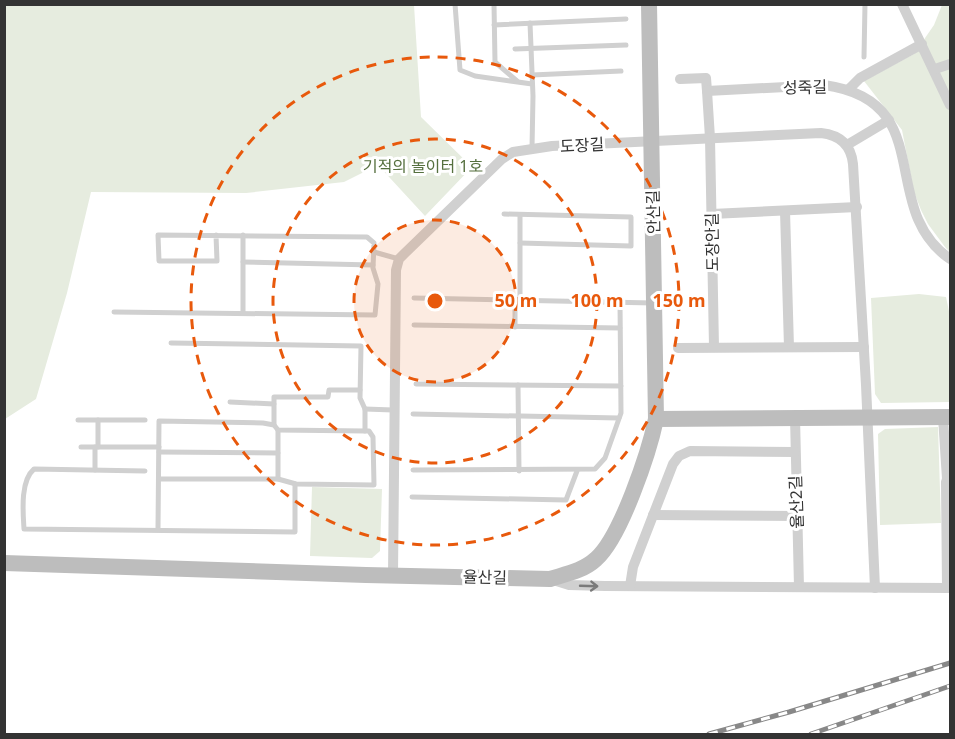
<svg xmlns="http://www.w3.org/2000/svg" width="955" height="739" viewBox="0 0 955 739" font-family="'Noto Sans','Noto Sans KR',sans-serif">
<rect width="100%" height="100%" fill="#fff"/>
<!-- green -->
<g fill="#e6ecdf">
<polygon points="5,4 414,5 421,117 472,167 425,216 378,165 344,182 246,193 91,192 67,293 36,399 5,419"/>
<polygon points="942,5 950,5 950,252 945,247 928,224 921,210 914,192 902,130 864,81 914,54 934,25"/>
<polygon points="919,294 946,297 950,316 950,402 881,403 875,394 871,298"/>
<polygon points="938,427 941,523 880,525 878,434 885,429"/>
<polygon points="312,487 382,489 380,551 372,558 310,556"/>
</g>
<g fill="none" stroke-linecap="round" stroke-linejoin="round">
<!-- lane -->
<g stroke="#d0d0d0" stroke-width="5">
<polyline points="455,4 460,70 475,76 532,84"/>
<polyline points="494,4 495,62 517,81"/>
<polyline points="530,23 533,96 532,148"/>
<polyline points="494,25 626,19"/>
<polyline points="515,49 626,45"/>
<polyline points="864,57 865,4"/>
<polyline points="532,75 621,71"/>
<polyline points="504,214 631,217 631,246 520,243"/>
<polyline points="374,252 399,259"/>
<polyline points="243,262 373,265"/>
<polyline points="414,298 653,303"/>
<polyline points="515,300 515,327"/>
<polyline points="520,300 520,215"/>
<polyline points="114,312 375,315 378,284 373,268 374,243 367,237 158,235 159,261 217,261 216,235"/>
<polyline points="243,313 243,235"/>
<polyline points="414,325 620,328"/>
<polyline points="416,384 621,386"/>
<polyline points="518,385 519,471"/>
<polyline points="230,402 274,404"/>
<polyline points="365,409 393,410"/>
<polyline points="413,414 619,418"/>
<polyline points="78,420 145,420"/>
<polyline points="98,420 98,447"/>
<polyline points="274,425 274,397 328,397 329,390 360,390"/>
<polyline points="81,447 159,447"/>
<polyline points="159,452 278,453"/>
<polyline points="95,470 95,447"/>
<polyline points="413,470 595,469 605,458 621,413 620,302"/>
<path d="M145,471L34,469C20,481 23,512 24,529L295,532V484"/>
<polyline points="159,479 278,479 296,484 374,485 373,437 369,431 365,431"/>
<polyline points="278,479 278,430"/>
<polyline points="412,497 566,500 577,471"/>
<polyline points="158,529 159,421 263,423 274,425 278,430 365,431 365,409 360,398 361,346 171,343"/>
</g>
<!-- street -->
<g stroke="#d0d0d0" stroke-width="10">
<polyline points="902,4 950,105"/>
<polyline points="935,69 950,64"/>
<polyline points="680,79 706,78 707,91"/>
<polyline points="849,89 860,78 922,44"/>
<polyline points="847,145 889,120"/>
<polyline points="785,211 789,347"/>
<polyline points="712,214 857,207"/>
<path d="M714,347L710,138L707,91L824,85C940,101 876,208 950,259"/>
<polyline points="678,348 864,347"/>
<polyline points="795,417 799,587"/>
<polyline points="943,417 947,479"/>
<polyline points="653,515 797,516"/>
<path d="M393,575L396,270L399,259L405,253L502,159L513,152L552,146L821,133C840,135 851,145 853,164L866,385L875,588"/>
<polyline points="550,579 569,585 605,586 950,588"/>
<polyline points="630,586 633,567 673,464 679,456 690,451 795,452"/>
<polyline points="947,588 946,482 947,479 950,478"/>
</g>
<!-- secondary -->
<g stroke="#bdbdbd" stroke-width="16">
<polyline points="649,4 656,419"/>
<path d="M4,563L366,575L550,579C566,574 583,571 596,559C621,537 649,452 656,419L950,417"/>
</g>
<defs>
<g id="rail">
<polyline points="709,734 789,712 950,663"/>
<polyline points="811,734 950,686"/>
</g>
</defs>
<!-- rail casing -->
<use href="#rail" stroke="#888" stroke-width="5"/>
<!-- rail -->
<use href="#rail" stroke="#fff" stroke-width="3" stroke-dasharray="9" stroke-linecap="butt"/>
</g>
<!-- one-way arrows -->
<defs><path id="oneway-shaft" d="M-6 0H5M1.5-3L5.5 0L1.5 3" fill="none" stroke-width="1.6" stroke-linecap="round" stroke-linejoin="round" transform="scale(1.5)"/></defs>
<use stroke="#7a7a7a" href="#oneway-shaft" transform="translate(589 586) rotate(2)"/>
<!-- distance rings -->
<circle cx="435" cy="301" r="81" fill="#e8590c" fill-opacity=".12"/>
<g fill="none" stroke="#e8590c" stroke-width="3" stroke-dasharray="10 8">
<circle cx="435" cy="301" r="81"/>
<circle cx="435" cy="301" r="162"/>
<circle cx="435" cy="301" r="244"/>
</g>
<g text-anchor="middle" stroke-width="6" stroke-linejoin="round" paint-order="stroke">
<!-- street labels -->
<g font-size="16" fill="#333" stroke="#fff">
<text transform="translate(805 87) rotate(-1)" y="6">성죽길</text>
<text transform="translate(582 145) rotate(-3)" y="6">도장길</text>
<text transform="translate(653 212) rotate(-91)" y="6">안산길</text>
<text transform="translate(712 242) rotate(-91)" y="6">도장안길</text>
<text transform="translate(796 502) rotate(-92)" y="6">율산2길</text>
<text transform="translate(485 577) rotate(1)" y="6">율산길</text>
</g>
<!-- park labels -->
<g font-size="16" fill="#56703f" stroke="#fff">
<text x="423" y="172">기적의 놀이터 1호</text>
</g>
</g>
<circle cx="435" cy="301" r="9" fill="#e8590c" stroke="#fff" stroke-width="3"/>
<g font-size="18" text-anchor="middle" font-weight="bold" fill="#e8590c" stroke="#fff" stroke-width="6" stroke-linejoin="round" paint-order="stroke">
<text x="516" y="307">50 m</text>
<text x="597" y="307">100 m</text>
<text x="679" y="307">150 m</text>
</g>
<!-- border -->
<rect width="955" height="739" fill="none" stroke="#333333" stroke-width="12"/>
</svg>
